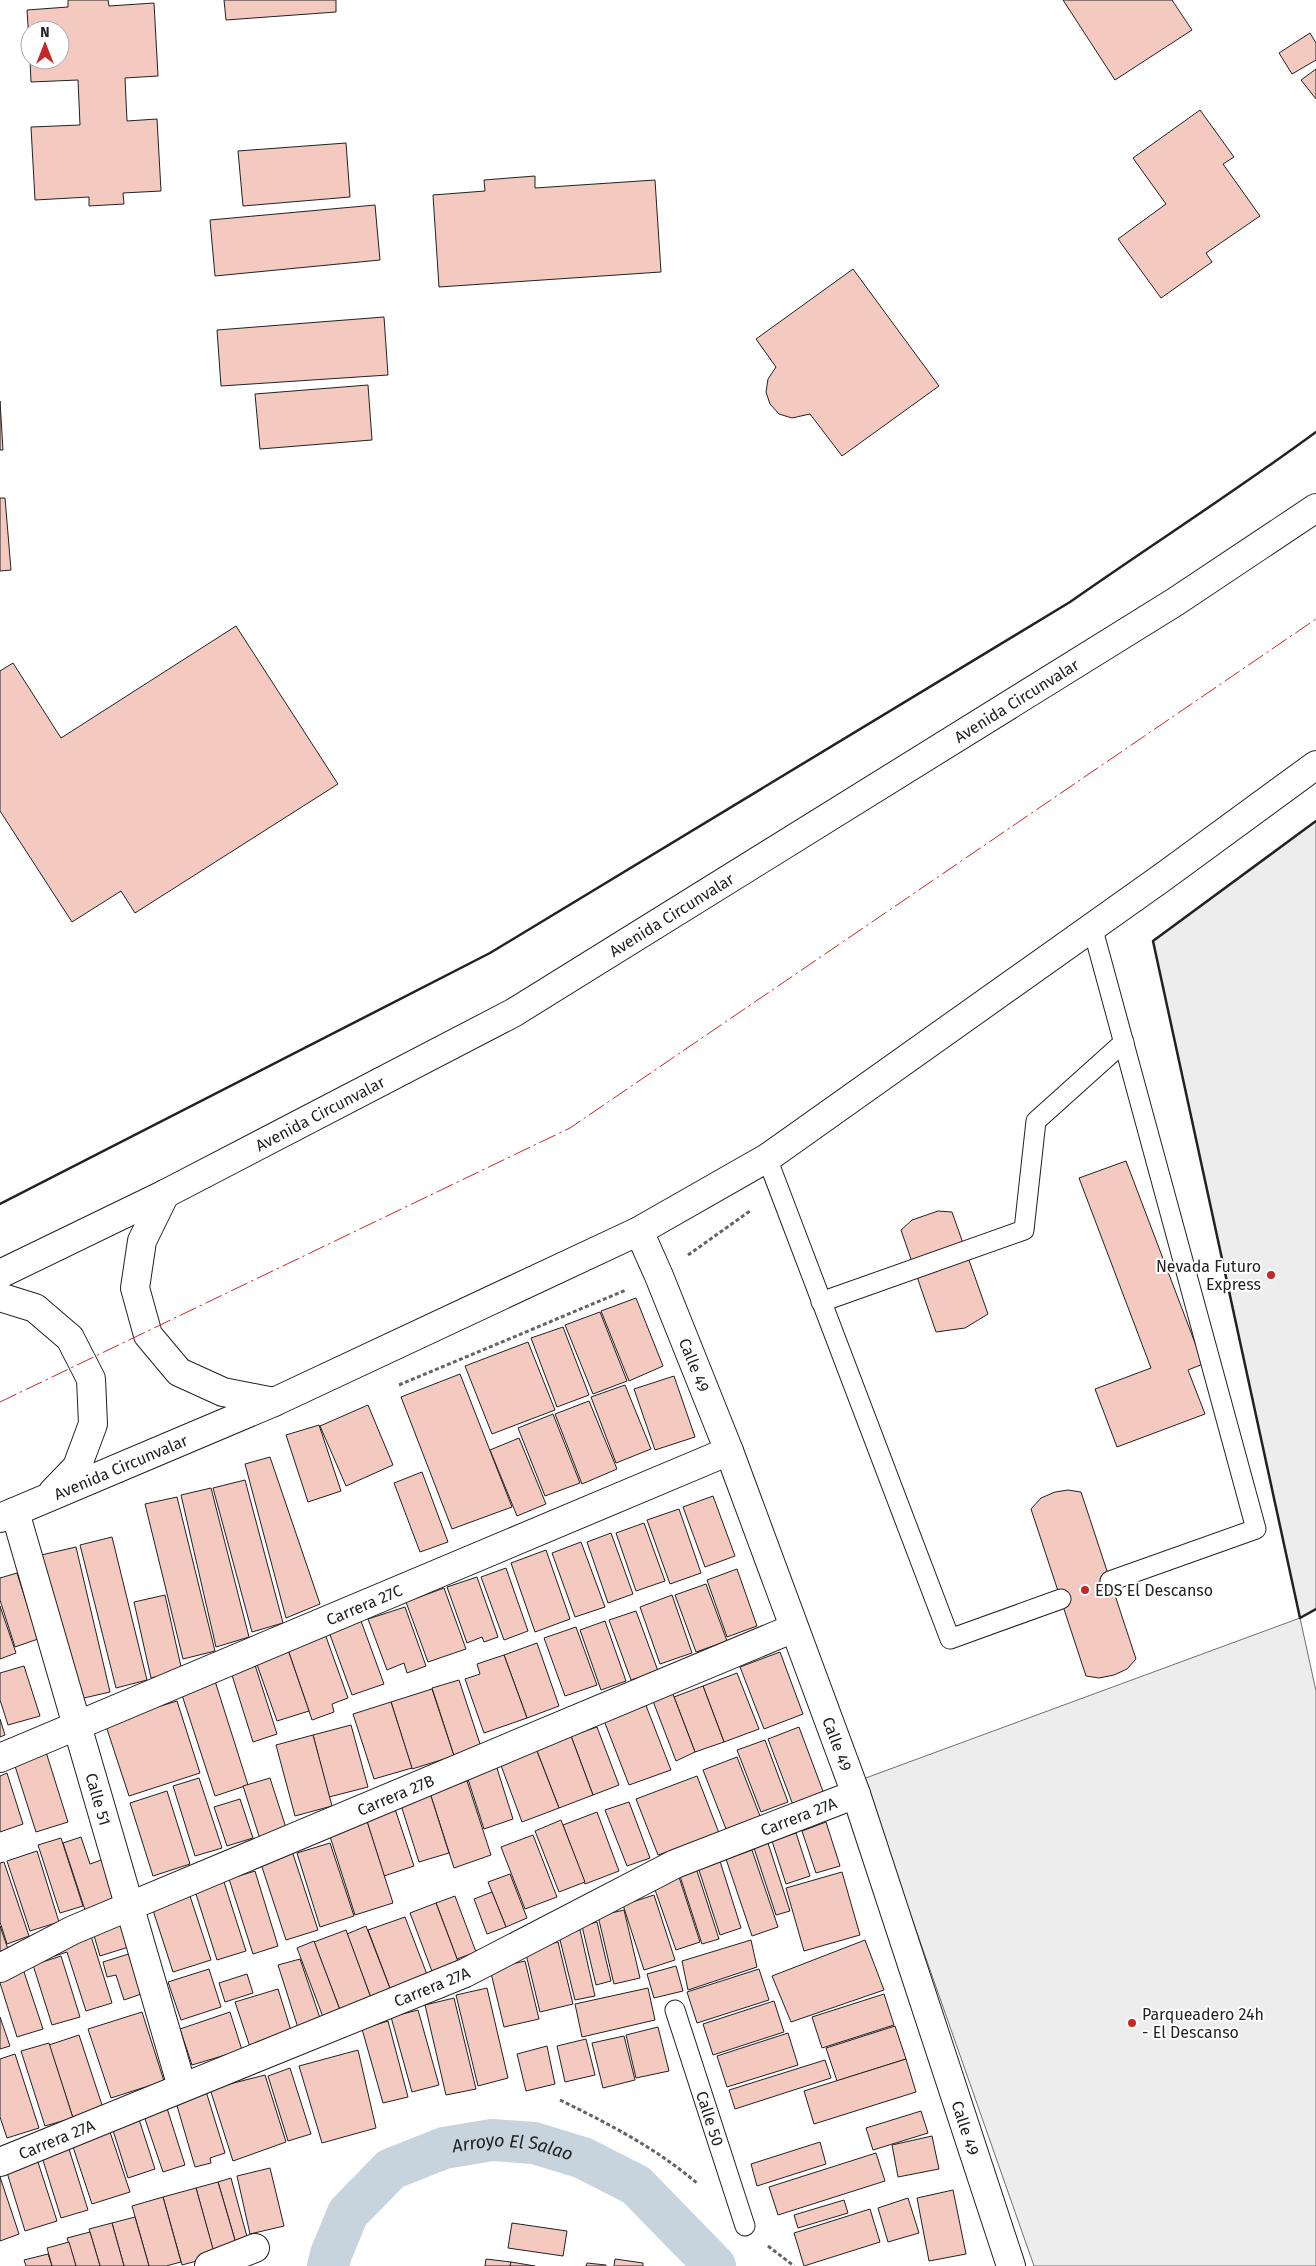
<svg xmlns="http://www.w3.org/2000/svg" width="1316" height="2266" viewBox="0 0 1316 2266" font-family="'Fira Sans',sans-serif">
<rect width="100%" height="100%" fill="#fff"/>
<!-- parking -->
<polygon fill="#ededed" stroke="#6f6f6f" points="1316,821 1316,1609 1300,1618 1316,1691 1316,2266 1034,2266 863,1779 1300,1618 1153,941"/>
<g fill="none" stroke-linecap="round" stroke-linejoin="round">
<!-- canal -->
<path stroke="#c7d3dd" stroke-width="42" id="s1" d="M328,2266L331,2254L348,2213L391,2169L444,2148L492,2140L534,2143L583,2158L636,2185L715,2266"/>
</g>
<!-- building -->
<g fill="#f3c9c0" stroke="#222">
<polygon points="68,0 108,0 109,6 154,3 158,76 125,78 127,121 157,119 161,191 123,193 124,204 89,206 89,197 35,200 31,127 80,125 78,80 31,82 30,60 60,60 60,30 30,30 30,56 27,10 68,7"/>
<polygon points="224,0 336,0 336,12 226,20"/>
<polygon points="1063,0 1172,0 1192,30 1115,80"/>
<polygon points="1310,33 1316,43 1316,60 1292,74 1279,53"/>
<polygon points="1316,69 1316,99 1301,80"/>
<polygon points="1200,110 1234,157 1223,164 1260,216 1206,253 1212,262 1161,298 1118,239 1166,204 1133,158"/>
<polygon points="346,143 350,197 243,206 238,151"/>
<polygon points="535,176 535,188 655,180 661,272 439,287 433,195 485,191 484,180"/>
<polygon points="375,205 380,260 215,276 210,220"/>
<polygon points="853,269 939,386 842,456 810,414 792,418 779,414 770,404 766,392 768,379 776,367 756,339"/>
<polygon points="384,317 388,375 221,386 217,330"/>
<polygon points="368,385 372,440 260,449 255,394"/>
<polygon points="0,401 3,450 0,450"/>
<polygon points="0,498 5,498 11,570 0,571"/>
<polygon points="236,626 338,784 135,913 121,891 72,922 0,811 0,671 13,663 61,738"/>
<polygon points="1126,1161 1203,1364 1188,1370 1205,1414 1117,1447 1095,1389 1151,1368 1079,1178"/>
<polygon points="938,1211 952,1212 988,1314 965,1328 936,1332 901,1230 912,1220"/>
<polygon points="636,1298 663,1366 629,1381 601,1311"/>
<polygon points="600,1312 627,1381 593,1394 565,1325"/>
<polygon points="563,1327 589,1395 557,1407 531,1338"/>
<polygon points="528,1342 555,1410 492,1434 465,1366"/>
<polygon points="460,1374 512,1507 452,1529 401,1397"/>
<polygon points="674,1376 695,1437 655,1450 634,1389"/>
<polygon points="625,1385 651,1449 616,1463 591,1397"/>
<polygon points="589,1401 617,1469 582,1484 555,1414"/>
<polygon points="368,1405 393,1465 346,1486 320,1426"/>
<polygon points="553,1414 580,1483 545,1496 518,1428"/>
<polygon points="319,1425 341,1491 308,1502 286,1435"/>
<polygon points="519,1438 546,1504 517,1516 490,1450"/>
<polygon points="270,1457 320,1604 286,1618 245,1464"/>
<polygon points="422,1472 448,1542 420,1552 394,1483"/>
<polygon points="245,1480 283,1623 252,1632 213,1488"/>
<polygon points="211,1488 249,1637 216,1647 181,1495"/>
<polygon points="1068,1490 1081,1492 1136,1659 1127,1669 1114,1675 1099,1678 1086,1676 1031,1509 1041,1498 1055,1492"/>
<polygon points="713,1496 735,1556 705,1567 683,1507"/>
<polygon points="177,1497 215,1651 183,1659 145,1504"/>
<polygon points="679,1509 701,1573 670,1584 647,1520"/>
<polygon points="644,1523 665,1581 636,1591 616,1533"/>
<polygon points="611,1533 633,1594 608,1603 587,1542"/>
<polygon points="112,1537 147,1680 116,1688 80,1545"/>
<polygon points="581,1542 605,1607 575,1617 552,1553"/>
<polygon points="76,1547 110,1692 71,1701 37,1556"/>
<polygon points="546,1550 570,1619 535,1632 511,1563"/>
<polygon points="506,1568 528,1631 504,1640 481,1577"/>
<polygon points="737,1569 757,1626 727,1637 707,1580"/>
<polygon points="17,1573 38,1639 15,1647 0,1600 0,1578"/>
<polygon points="477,1577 498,1637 484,1642 482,1637 467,1643 447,1587"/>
<polygon points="706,1584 727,1641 696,1652 675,1595"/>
<polygon points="444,1588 466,1649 428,1662 406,1602"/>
<polygon points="165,1595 182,1671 151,1678 134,1602"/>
<polygon points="672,1595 692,1653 660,1664 640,1607"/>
<polygon points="0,1606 16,1653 0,1659"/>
<polygon points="405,1607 426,1666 407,1673 404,1663 387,1670 368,1619"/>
<polygon points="636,1611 658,1671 631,1680 609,1620"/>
<polygon points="361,1621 384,1684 352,1695 329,1632"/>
<polygon points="605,1621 626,1681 601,1690 580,1630"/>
<polygon points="576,1627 597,1685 565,1696 544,1638"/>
<polygon points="325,1634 348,1698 332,1704 334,1712 312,1720 287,1647"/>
<polygon points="537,1643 559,1706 527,1718 504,1655"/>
<polygon points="287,1647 309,1711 277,1721 255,1659"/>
<polygon points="780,1652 803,1714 764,1729 740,1667"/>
<polygon points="504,1655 527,1718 484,1733 465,1679 480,1674 477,1664"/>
<polygon points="255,1665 277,1734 253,1742 231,1672"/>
<polygon points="24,1666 40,1716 8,1725 0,1700 0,1673"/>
<polygon points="737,1673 759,1729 724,1742 703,1686"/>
<polygon points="459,1680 481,1747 454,1756 432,1688"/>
<polygon points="215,1681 248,1785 215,1796 181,1692"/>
<polygon points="703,1686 724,1742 695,1752 674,1697"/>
<polygon points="432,1689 454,1756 412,1769 391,1702"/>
<polygon points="671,1689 695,1752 676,1761 651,1696"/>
<polygon points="177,1701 200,1773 129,1796 105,1723"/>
<polygon points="391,1702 412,1768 374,1779 353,1714"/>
<polygon points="645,1703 671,1770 629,1785 603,1718"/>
<polygon points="0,1719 5,1735 0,1737"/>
<polygon points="351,1725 368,1787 329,1797 313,1735"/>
<polygon points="597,1727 619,1785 593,1795 571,1736"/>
<polygon points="799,1727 824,1794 793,1805 768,1739"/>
<polygon points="313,1735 332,1806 295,1816 276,1745"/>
<polygon points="571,1736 593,1795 559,1808 535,1746"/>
<polygon points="765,1740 788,1802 761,1812 737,1750"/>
<polygon points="535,1746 559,1808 522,1822 499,1760"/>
<polygon points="46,1752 68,1822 36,1832 14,1763"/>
<polygon points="737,1757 760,1816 726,1829 703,1770"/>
<polygon points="496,1765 513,1819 484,1829 466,1773"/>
<polygon points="7,1773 23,1824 0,1832 0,1776"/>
<polygon points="697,1776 719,1833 658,1855 636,1799"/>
<polygon points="199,1778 222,1848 195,1856 173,1786"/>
<polygon points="270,1778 287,1831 260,1839 243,1786"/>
<polygon points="467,1781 491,1855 454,1868 430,1793"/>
<polygon points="167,1791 190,1864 153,1876 130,1803"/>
<polygon points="430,1793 449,1853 419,1862 400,1802"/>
<polygon points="240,1799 253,1838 227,1846 214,1807"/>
<polygon points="629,1802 650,1858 627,1866 605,1810"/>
<polygon points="394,1806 414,1866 384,1876 365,1815"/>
<polygon points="597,1812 619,1871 585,1884 563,1825"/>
<polygon points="365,1815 393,1903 355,1915 327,1827"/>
<polygon points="561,1820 585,1882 559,1892 535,1831"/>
<polygon points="826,1822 840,1866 816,1873 802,1831"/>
<polygon points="796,1833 810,1876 786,1884 772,1841"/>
<polygon points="533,1835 557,1897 525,1909 501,1847"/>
<polygon points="81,1837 90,1864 107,1858 120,1899 85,1910 63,1843"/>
<polygon points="61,1838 83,1906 60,1913 38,1845"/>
<polygon points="767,1840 790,1911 776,1915 753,1845"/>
<polygon points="330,1843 354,1916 320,1927 297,1853"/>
<polygon points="291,1848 318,1930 286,1940 259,1858"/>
<polygon points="752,1850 778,1927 752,1936 726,1859"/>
<polygon points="37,1851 59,1922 30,1931 7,1861"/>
<polygon points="719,1858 741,1928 720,1935 697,1864"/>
<polygon points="4,1862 29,1936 7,1944 0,1922 0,1863"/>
<polygon points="695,1865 719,1939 702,1944 678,1870"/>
<polygon points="255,1871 278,1946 253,1954 229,1879"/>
<polygon points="842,1872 860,1935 804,1951 786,1888"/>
<polygon points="510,1874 527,1918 506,1927 488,1882"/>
<polygon points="679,1877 700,1942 676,1950 653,1884"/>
<polygon points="224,1882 246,1951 217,1960 195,1891"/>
<polygon points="492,1892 506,1927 487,1934 474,1899"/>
<polygon points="189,1893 211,1960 173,1972 151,1904"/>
<polygon points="654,1895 675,1960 644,1970 623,1905"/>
<polygon points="455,1896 476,1952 457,1959 436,1903"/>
<polygon points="436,1903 459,1964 433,1974 410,1913"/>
<polygon points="624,1910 640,1978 614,1984 598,1916"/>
<polygon points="405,1917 428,1977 391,1991 368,1930"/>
<polygon points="127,1920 135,1945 100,1956 93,1932"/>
<polygon points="597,1922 611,1981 596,1985 582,1926"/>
<polygon points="0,1926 9,1952 0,1955"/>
<polygon points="366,1926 391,1991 371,1998 347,1934"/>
<polygon points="346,1930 371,1998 340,2010 314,1942"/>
<polygon points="580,1930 595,1996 575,2000 559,1936"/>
<polygon points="91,1936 112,2003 86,2011 67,1952 37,1962"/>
<polygon points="751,1940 757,1967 688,1990 682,1961"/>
<polygon points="865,1940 884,1990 791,2022 772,1976"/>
<polygon points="314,1941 340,2010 323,2017 297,1948"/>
<polygon points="558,1942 573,2004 540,2012 525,1950"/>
<polygon points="135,1952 147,1992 124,2000 116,1975 107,1977 103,1962"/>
<polygon points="61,1956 80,2017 52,2025 33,1965"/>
<polygon points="300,1959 322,2024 299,2031 278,1965"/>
<polygon points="525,1961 539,2019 504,2027 490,1969"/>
<polygon points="676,1966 683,1991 654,1998 647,1974"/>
<polygon points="23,1969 43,2029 17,2037 0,1983 0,1977"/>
<polygon points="209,1969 221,2007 181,2020 168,1982"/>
<polygon points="759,1969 769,2000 697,2023 687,1992"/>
<polygon points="247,1974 253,1993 225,2002 219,1983"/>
<polygon points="487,1988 508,2078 478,2086 456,1995"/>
<polygon points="648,1988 655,2020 582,2037 575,2004"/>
<polygon points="278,1989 293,2037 251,2050 235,2002"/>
<polygon points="884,1994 894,2025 822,2048 812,2017"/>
<polygon points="454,1998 476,2089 446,2095 425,2005"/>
<polygon points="774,2001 784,2032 713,2055 703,2024"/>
<polygon points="418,2010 439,2085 412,2092 391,2017"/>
<polygon points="142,2012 164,2081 111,2098 88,2029"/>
<polygon points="230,2012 242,2050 192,2065 180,2029"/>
<polygon points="0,2017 10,2046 0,2049"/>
<polygon points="388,2021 408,2097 383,2103 362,2029"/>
<polygon points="895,2026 906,2059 837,2081 826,2048"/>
<polygon points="658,2027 669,2071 636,2078 626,2035"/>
<polygon points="788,2033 798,2065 727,2087 717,2056"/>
<polygon points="79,2035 103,2108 73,2118 49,2045"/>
<polygon points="624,2036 635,2080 603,2088 592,2043"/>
<polygon points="586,2039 595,2075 565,2082 557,2046"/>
<polygon points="49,2043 73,2118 45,2126 21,2051"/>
<polygon points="547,2046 555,2084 526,2091 517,2054"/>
<polygon points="358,2050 376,2128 322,2143 299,2066"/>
<polygon points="15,2054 39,2128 7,2138 0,2117 0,2059"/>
<polygon points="906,2059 916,2092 814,2124 804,2091"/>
<polygon points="825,2060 831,2078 735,2109 729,2090"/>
<polygon points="290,2068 311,2134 288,2141 268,2076"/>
<polygon points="265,2075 286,2142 233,2161 210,2089"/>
<polygon points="205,2088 225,2153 210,2158 211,2163 195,2167 175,2099"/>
<polygon points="166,2105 185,2165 163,2172 143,2113"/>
<polygon points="921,2111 928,2133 873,2150 866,2128"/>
<polygon points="137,2113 155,2169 128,2178 111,2124"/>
<polygon points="109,2129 130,2192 92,2204 71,2141"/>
<polygon points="932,2136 939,2169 898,2177 892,2145"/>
<polygon points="820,2142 826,2164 757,2186 751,2164"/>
<polygon points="69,2149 88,2210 61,2218 42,2157"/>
<polygon points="876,2153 885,2181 778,2215 769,2187"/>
<polygon points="36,2156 57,2221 25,2231 5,2166"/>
<polygon points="270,2168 284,2226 250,2234 237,2176"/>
<polygon points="0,2177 19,2234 0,2241"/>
<polygon points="231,2178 249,2244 237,2247 218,2182"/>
<polygon points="218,2182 237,2247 214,2254 196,2188"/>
<polygon points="196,2188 215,2256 182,2265 163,2197"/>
<polygon points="953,2190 966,2254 929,2261 917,2198"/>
<polygon points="163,2197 181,2262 166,2266 149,2266 132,2206"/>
<polygon points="908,2198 919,2233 888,2242 878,2208"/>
<polygon points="844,2200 848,2213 798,2228 794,2215"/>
<polygon points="870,2209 880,2242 804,2266 794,2233"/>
<polygon points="135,2217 149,2266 124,2266 112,2223"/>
<polygon points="112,2223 124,2266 100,2266 89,2229"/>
<polygon points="512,2223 567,2231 563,2256 508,2248"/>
<polygon points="90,2232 100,2266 76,2266 67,2238"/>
<polygon points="69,2242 76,2266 52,2266 47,2248"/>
<polygon points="48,2254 52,2266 26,2266 24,2260"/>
<polygon points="486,2259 511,2262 510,2266 485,2266"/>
<polygon points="615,2259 643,2263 643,2266 614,2266"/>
<polygon points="511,2262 535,2266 510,2266"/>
<polygon points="587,2263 606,2265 606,2266 586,2266"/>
</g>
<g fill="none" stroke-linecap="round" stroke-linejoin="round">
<defs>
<g id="lane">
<polyline points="1092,926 1256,1529 1110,1581"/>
<polyline points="767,1158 950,1639 1061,1599"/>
<polyline points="821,1302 1024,1230 1036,1121 1124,1042"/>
<path id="s2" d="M675,2010L745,2226"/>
</g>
<g id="street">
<path id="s3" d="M639,1231L659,1276L729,1451L856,1794L1011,2266"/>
<path id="s4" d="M15,1512L182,2087"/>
<path id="s5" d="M0,1758L729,1451"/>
<path id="s6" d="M0,1968L73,1930L794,1628"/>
<path id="s7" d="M0,2162L465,1973L675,1864L856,1794"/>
<polyline points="209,2266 255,2248"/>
</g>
<g id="highway">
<polyline points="165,1194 142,1241 135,1288 148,1335 179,1372 223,1392 274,1402"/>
<path id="s8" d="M0,1274L165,1194L513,1013L1175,602L1316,508"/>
<polyline points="0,1297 35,1308 70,1338 91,1379 93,1424 77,1467 53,1492"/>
<path id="s9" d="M0,1518L274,1402L639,1231L767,1158L1163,877L1316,765"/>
</g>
</defs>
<!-- lane casing -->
<use href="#lane" stroke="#222" stroke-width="21"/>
<!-- street casing -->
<use href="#street" stroke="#222" stroke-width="30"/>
<!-- highway casing -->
<use href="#highway" stroke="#222" stroke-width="30"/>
<!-- path -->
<g stroke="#646464" stroke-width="3" stroke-dasharray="4 2.5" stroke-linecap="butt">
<polyline points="688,1255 750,1211"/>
<polyline points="399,1385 626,1290"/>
<path d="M560,2100C609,2124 656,2148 698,2184"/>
<polyline points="768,2246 794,2266"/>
</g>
<!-- lane -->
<use href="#lane" stroke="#fff" stroke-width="19"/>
<!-- street -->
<use href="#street" stroke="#fff" stroke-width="28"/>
<!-- highway -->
<use href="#highway" stroke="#fff" stroke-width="28"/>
<!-- wall -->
<g stroke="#222" stroke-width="2.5">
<polyline points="1316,821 1153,941 1300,1618 1316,1609"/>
<path d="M0,1204L490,953L1070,602C1151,545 1236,491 1316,432"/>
</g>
<!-- power -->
<polyline stroke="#c62828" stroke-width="1" stroke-dasharray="18 4 2.5 4" stroke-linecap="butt" points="0,1402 570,1128 1316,619"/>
</g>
<!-- markers -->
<g fill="#c62828" stroke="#fff" stroke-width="2">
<circle cx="1271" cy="1275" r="5"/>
<circle cx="1085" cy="1590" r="5"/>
<circle cx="1132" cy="2023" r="5"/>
</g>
<g text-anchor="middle" stroke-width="4" stroke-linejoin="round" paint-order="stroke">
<!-- street labels -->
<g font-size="16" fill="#222" stroke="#fff">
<text dy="6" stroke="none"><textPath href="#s8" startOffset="1168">Avenida Circunvalar</textPath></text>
<text dy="6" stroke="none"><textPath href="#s8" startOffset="762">Avenida Circunvalar</textPath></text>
<text dy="6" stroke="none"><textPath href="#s8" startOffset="358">Avenida Circunvalar</textPath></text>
<text dy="6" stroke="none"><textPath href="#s3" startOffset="145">Calle 49</textPath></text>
<text dy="6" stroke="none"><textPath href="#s9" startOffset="131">Avenida Circunvalar</textPath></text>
<text dy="6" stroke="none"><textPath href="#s5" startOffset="395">Carrera 27C</textPath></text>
<text dy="6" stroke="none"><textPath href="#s3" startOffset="550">Calle 49</textPath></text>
<text dy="6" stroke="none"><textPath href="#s6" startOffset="432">Carrera 27B</textPath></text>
<text dy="6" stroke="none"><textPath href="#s4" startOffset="299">Calle 51</textPath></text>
<text dy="6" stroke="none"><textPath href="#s7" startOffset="871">Carrera 27A</textPath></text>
<text dy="6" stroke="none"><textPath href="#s7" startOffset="466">Carrera 27A</textPath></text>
<text dy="6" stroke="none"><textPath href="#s2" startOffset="114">Calle 50</textPath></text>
<text dy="6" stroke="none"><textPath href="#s3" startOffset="955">Calle 49</textPath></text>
<text dy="6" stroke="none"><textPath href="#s7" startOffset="61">Carrera 27A</textPath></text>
</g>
<!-- poi labels -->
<g font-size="16" fill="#222" stroke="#fff" text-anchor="start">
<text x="1261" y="1272" text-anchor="end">Nevada Futuro<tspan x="1261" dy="18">Express</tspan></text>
<text x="1095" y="1596">EDS El Descanso</text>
<text x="1142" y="2020">Parqueadero 24h<tspan x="1142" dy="18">- El Descanso</tspan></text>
</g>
<!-- water labels -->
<g font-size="18" font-style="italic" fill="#222" stroke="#fff">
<text dy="6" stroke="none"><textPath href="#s1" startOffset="245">Arroyo El Salao</textPath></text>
</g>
</g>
<!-- north arrow -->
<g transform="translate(45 45)"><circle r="24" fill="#ffffff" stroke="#a7a7a7"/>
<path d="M0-4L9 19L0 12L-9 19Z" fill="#c62828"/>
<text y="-8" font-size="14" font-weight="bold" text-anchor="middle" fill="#222222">N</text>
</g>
</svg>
